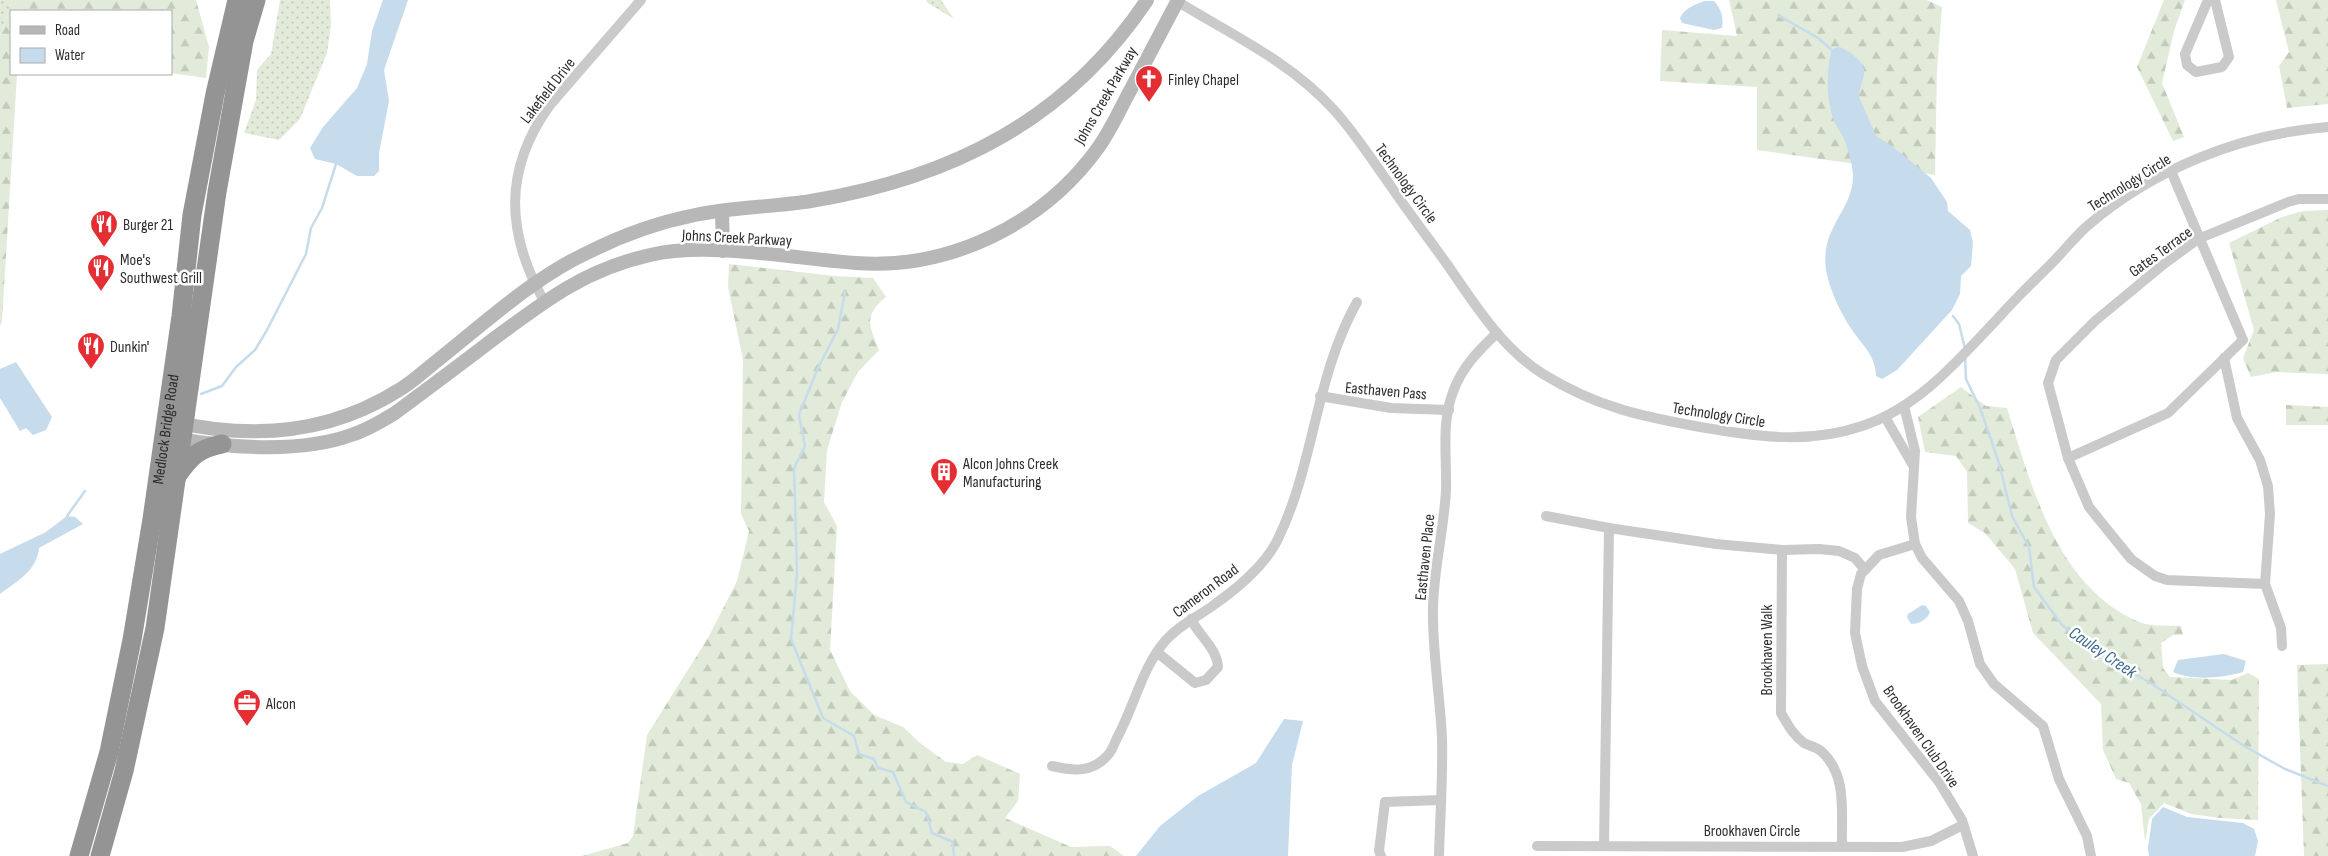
<svg xmlns="http://www.w3.org/2000/svg" width="2328" height="856" viewBox="0 0 2328 856" font-family="'Sofia Sans Condensed',sans-serif">
<defs>
<pattern id="grass-dots" width="8" height="8" patternUnits="userSpaceOnUse" patternTransform="scale(1.25)"><rect width="8" height="8" fill="#e2ebda"/><path d="M2 2h.1M6 6h.1" fill="none" stroke="#c2cabb" stroke-width="1.8" stroke-linecap="round"/></pattern>
<pattern id="forest-firs" width="22" height="20" patternUnits="userSpaceOnUse" patternTransform="scale(1.25)"><rect width="22" height="20" fill="#e2ebda"/><path d="M5 1l3.5 6h-7zM16 11l3.5 6h-7z" fill="#c2cabb"/></pattern>
</defs>
<rect width="100%" height="100%" fill="#fff"/>
<!-- grass -->
<g fill="url(#grass-dots)">
<polygon points="0,0 12,0 0,36"/>
<polygon points="280,0 330,0 331,26 327,53 300,119 279,140 244,133 256,100 257,70 271,54"/>
<polygon points="926,0 941,0 954,19 928,3"/>
</g>
<!-- forest -->
<g fill="url(#forest-firs)">
<polygon points="12,0 196,0 209,47 206,78 171,73 171,11 11,11 11,74 17,74 2,321 0,326 0,36"/>
<polygon points="1729,0 1927,0 1942,7 1937,69 1935,175 1757,150 1757,87 1660,81 1662,30 1737,36"/>
<polygon points="2164,0 2185,0 2174,31 2162,83 2184,137 2173,141 2137,67"/>
<polygon points="2276,0 2328,0 2328,104 2287,108 2279,66 2289,52"/>
<polygon points="2328,210 2328,374 2276,372 2251,377 2243,358 2254,330 2229,243 2282,217 2303,211"/>
<path d="M729,264L835,276L873,278L886,297C863,316 869,325 879,350L858,372L842,402L827,450L824,502L837,526L830,650L850,691L874,715L903,727L920,743L946,762L963,764L977,755L1020,774L1018,801L1005,818L1071,847L1110,846L1124,856H582L628,843L633,836L647,735L708,638L737,581L749,531L741,514L743,360L728,287Z"/>
<path d="M1961,387L1986,406L2007,408C2032,487 2056,586 2139,622C2151,627 2169,625 2181,626L2183,635H2173L2161,643L2163,668L2170,677L2232,680L2248,673L2259,679L2258,820L2220,818L2191,814L2164,803L2149,819L2145,842L2141,804L2129,783L2116,779L2103,750L2101,704L2033,633L2015,569L1985,533L1968,523L1967,472L1956,456L1925,452L1918,417Z"/>
<polygon points="2286,405 2328,407 2328,425 2286,425"/>
<polygon points="2328,664 2328,856 2304,856 2297,665"/>
</g>
<!-- water -->
<g fill="#c6dbeb">
<polygon points="383,0 408,0 384,70 389,101 379,153 379,171 374,176 357,176 336,164 315,159 310,148 323,127 357,88 367,64 372,31"/>
<path d="M1704,1H1714C1721,9 1724,17 1722,28L1714,30L1682,23L1680,18C1685,8 1694,5 1704,1Z"/>
<path d="M1838,47C1843,47 1847,51 1852,54C1874,71 1860,77 1859,97L1876,136L1892,146L1931,178L1947,202L1948,211L1970,230L1973,243L1971,266L1961,276L1960,294L1952,310L1897,370L1882,379L1876,376C1876,355 1861,344 1850,327C1841,313 1831,292 1827,275C1817,228 1854,212 1853,174C1852,163 1848,147 1843,137C1841,132 1836,127 1834,121C1826,100 1826,70 1832,49Z"/>
<polygon points="16,362 52,417 46,430 33,435 26,428 20,431 0,398 0,369"/>
<path d="M67,516L75,517L83,524L39,548C37,571 17,581 0,594V554L46,532Z"/>
<path d="M1922,605L1926,606L1930,612C1927,620 1919,624 1911,624L1907,617L1908,614Z"/>
<path d="M2224,654L2246,661L2243,672C2222,678 2193,681 2173,672L2178,660Z"/>
<polygon points="1284,719 1303,721 1292,765 1288,856 1136,856 1160,826 1198,796 1256,763"/>
<polygon points="2163,807 2187,817 2243,823 2254,829 2258,841 2255,856 2149,856 2148,848 2152,819"/>
</g>
<g fill="none" stroke-linecap="round" stroke-linejoin="round">
<!-- stream -->
<g stroke="#c6dbeb" stroke-width="2.5">
<polyline points="1778,15 1818,38 1833,51"/>
<polyline points="845,292 838,329 818,368 799,415 805,446 794,468 797,573 791,639 823,718 854,736 859,754 874,759 878,768 893,772 906,802 926,812 932,833 953,842 954,856"/>
<polyline points="1953,316 1959,324 1965,349"/>
<polyline points="1965,357 1966,379 1980,408 1999,463 2012,516 2029,547 2034,587 2062,625 2100,654 2152,684 2244,746 2285,769 2328,786"/>
<polyline points="201,394 222,386 236,367 255,350 267,330 306,254 311,228 322,208 336,164"/>
<polyline points="67,516 85,491"/>
</g>
<!-- street -->
<g stroke="#cacaca" stroke-width="10">
<path d="M1175,0C1230,34 1290,61 1334,110C1355,133 1372,160 1390,185C1409,213 1429,239 1449,267C1475,305 1503,349 1543,374C1598,408 1644,417 1706,428C1759,437 1810,444 1862,426C1920,407 1960,358 2001,315C2017,297 2034,281 2051,264C2063,252 2074,238 2086,227C2153,169 2240,134 2328,127"/>
<polyline points="2208,0 2185,54 2187,65 2196,72 2222,67 2229,57 2215,0"/>
<path d="M544,301C506,233 503,170 550,105L641,0"/>
<polyline points="2224,358 2237,418 2260,460 2268,486 2270,514 2265,584"/>
<polyline points="1320,396 1391,408 1449,410"/>
<polyline points="1904,406 1915,451 1911,517 1915,544 1922,558 1959,601 1968,621 1980,664 1994,684 2043,726 2059,779 2087,836 2091,856"/>
<polyline points="1885,417 1914,467"/>
<polyline points="2068,458 2168,413 2243,340 2171,171"/>
<polyline points="1546,516 1609,528 1716,544 1782,550 1819,549 1839,551 1855,558 1865,570"/>
<polyline points="1915,544 1879,555 1861,574 1857,589 1855,633 1862,666 1875,701 1939,782 1962,820 1973,856"/>
<path d="M1782,550L1781,713C1788,725 1793,735 1804,743C1810,746 1816,747 1821,751C1848,775 1841,813 1842,845"/>
<polyline points="2282,646 2281,628 2265,584 2167,580 2155,576 2131,559 2089,507 2068,458 2048,383 2056,360 2095,321 2164,264 2198,239 2288,202 2299,199 2328,199"/>
<path d="M1158,653L1195,683L1206,680L1218,667C1217,648 1199,636 1191,619"/>
<path d="M1052,766C1074,771 1092,773 1108,755C1112,751 1114,744 1117,738C1134,707 1142,668 1165,641C1178,626 1195,618 1211,607C1235,590 1263,568 1277,541C1315,464 1314,379 1357,302"/>
<polyline points="1537,846 1902,847 1931,841 1963,825"/>
<polyline points="1604,846 1609,528"/>
<polyline points="1381,856 1379,851 1385,802 1440,800"/>
<path d="M1439,856C1440,817 1443,778 1442,739C1440,694 1432,651 1433,607C1434,567 1444,529 1446,490C1447,458 1441,423 1453,392C1462,367 1478,351 1497,333"/>
</g>
<!-- secondary -->
<g stroke="#b7b7b7" stroke-width="14">
<polyline points="722,211 723,251"/>
<path d="M175,422C254,440 329,434 399,390C413,382 425,370 438,360C487,321 534,277 591,251C623,235 660,222 695,215C733,207 773,207 811,201C951,178 1067,120 1147,0"/>
<path d="M174,438C228,448 301,454 354,434C369,429 382,421 395,413C426,390 457,367 487,344C542,303 583,270 650,255C709,241 795,259 856,263C950,270 1043,224 1098,148C1111,130 1120,109 1131,89C1146,60 1162,30 1178,0"/>
</g>
<!-- highway -->
<g stroke="#949494" stroke-width="19">
<path d="M177,476C191,456 198,449 222,444"/>
<path id="s1" d="M79,856L109,752L132,640L152,519L181,316L192,215L215,94L237,0"/>
<polyline points="100,856 124,771 155,628 217,192 244,41 256,0"/>
</g>
</g>
<!-- icons -->
<defs>
<symbol id="church-pin" viewBox="-11 -11 22 30"><path d="M0 17L-7.5 6A9.5 9.5 0 1 1 7.5 6Z" fill="#e52e33" stroke="#fff"/><path d="M-1.2-6h2.4v3.5h3.3v2.4h-3.3V6h-2.4V-.1h-3.3v-2.4h3.3Z" fill="#fff"/></symbol>
<symbol id="restaurant-pin" viewBox="-11 -11 22 30"><path d="M0 17L-7.5 6A9.5 9.5 0 1 1 7.5 6Z" fill="#e52e33" stroke="#fff"/><path d="M-5-6h1v4h1v-4h1v4h1v-4h1v5L-1.5 .5V6h-2V.5L-5-1ZM5-6V6H3V1.5H1.5Q1.5-4 5-6Z" fill="#fff"/></symbol>
<symbol id="building-pin" viewBox="-11 -11 22 30"><path d="M0 17L-7.5 6A9.5 9.5 0 1 1 7.5 6Z" fill="#e52e33" stroke="#fff"/><path d="M-4-6H4V6H1V3H-1V6H-4ZM-2.5-4.3h1.7v1.8h-1.7ZM.8-4.3h1.7v1.8H.8ZM-2.5-1h1.7V.8h-1.7ZM.8-1h1.7V.8H.8Z" fill="#fff"/></symbol>
<symbol id="office-pin" viewBox="-11 -11 22 30"><path d="M0 17L-7.5 6A9.5 9.5 0 1 1 7.5 6Z" fill="#e52e33" stroke="#fff"/><path d="M-6-3h4V-5.5h4V-3h4V5H-6ZM-1-4.5V-3h2v-1.5ZM-6 0V1H6V0Z" fill="#fff"/></symbol>
</defs>
<g fill-rule="evenodd">
<use href="#church-pin" x="1133" y="63" width="32" height="43"/>
<use href="#restaurant-pin" x="88" y="208" width="32" height="43"/>
<use href="#restaurant-pin" x="85" y="252" width="32" height="43"/>
<use href="#restaurant-pin" x="75" y="330" width="32" height="43"/>
<use href="#building-pin" x="928" y="456" width="32" height="43"/>
<use href="#office-pin" x="231" y="687" width="32" height="43"/>
</g>
<g text-anchor="middle" stroke-width="5" stroke-linejoin="round" paint-order="stroke">
<!-- poi labels -->
<g font-size="16" fill="#2d2d2d" stroke="#fff" text-anchor="start">
<text x="1168" y="85">Finley Chapel</text>
<text x="123" y="230">Burger 21</text>
<text x="120" y="265">Moe's<tspan x="120" dy="18">Southwest Grill</tspan></text>
<text x="110" y="352">Dunkin'</text>
<text x="963" y="469">Alcon Johns Creek<tspan x="963" dy="18">Manufacturing</tspan></text>
<text x="266" y="709">Alcon</text>
</g>
<!-- street labels -->
<g font-size="16" fill="#2d2d2d" stroke="#fff">
<text transform="translate(547 90) rotate(-52)" y="6">Lakefield Drive</text>
<text transform="translate(1105 95) rotate(-60)" y="6">Johns Creek Parkway</text>
<text transform="translate(2129 182) rotate(-32)" y="6">Technology Circle</text>
<text transform="translate(1407 183) rotate(54)" y="6">Technology Circle</text>
<text transform="translate(737 237) rotate(3)" y="6">Johns Creek Parkway</text>
<text transform="translate(2160 251) rotate(-36)" y="6">Gates Terrace</text>
<text transform="translate(1386 390) rotate(5)" y="6">Easthaven Pass</text>
<text transform="translate(1719 414) rotate(9)" y="6">Technology Circle</text>
<text dy="6" stroke="none"><textPath href="#s1" startOffset="436">Medlock Bridge Road</textPath></text>
<text transform="translate(1424 557) rotate(-84)" y="6">Easthaven Place</text>
<text transform="translate(1205 590) rotate(-37)" y="6">Cameron Road</text>
<text transform="translate(1766 650) rotate(-90)" y="6">Brookhaven Walk</text>
<text transform="translate(1922 736) rotate(55)" y="6">Brookhaven Club Drive</text>
<text x="1752" y="836">Brookhaven Circle</text>
</g>
<!-- water labels -->
<g font-size="18" font-style="italic" fill="#3b6b8f" stroke="#fff">
<text transform="translate(2103 652) rotate(34)" y="6">Cauley Creek</text>
</g>
</g>
<!-- legend -->
<rect x="10" y="10" width="162" height="65" fill="#ffffff" stroke="#ababab"/>
<rect x="20" y="26" width="25" height="8" fill="#b7b7b7" stroke="#ababab"/>
<text x="55" y="35" font-size="15" fill="#2d2d2d">Road</text>
<rect x="20" y="48" width="25" height="15" fill="#c6dbeb" stroke="#ababab"/>
<text x="55" y="60" font-size="15" fill="#2d2d2d">Water</text>
</svg>
